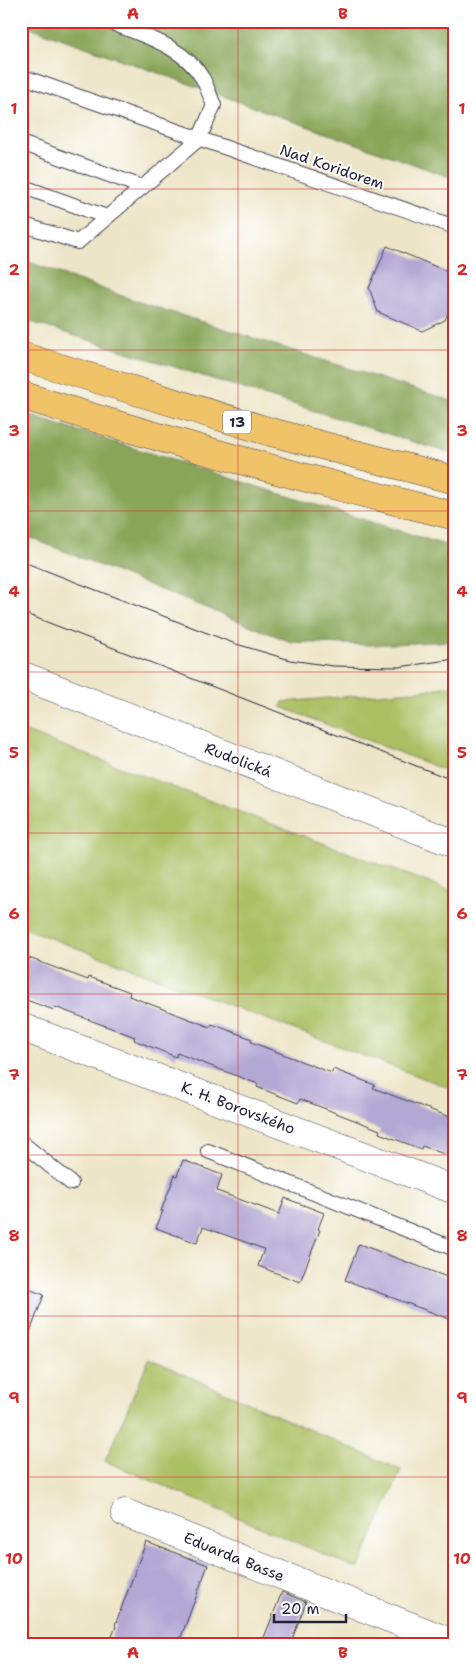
<svg xmlns="http://www.w3.org/2000/svg" width="476" height="1666" viewBox="0 0 476 1666" font-family="'Shantell Sans',sans-serif">
<rect width="100%" height="100%" fill="#fff"/>
<filter id="ink" filterUnits="userSpaceOnUse"><feTurbulence type="fractalNoise" baseFrequency=".02" numOctaves="2"/><feDisplacementMap in="SourceGraphic" scale="10" xChannelSelector="R" yChannelSelector="G"/><feConvolveMatrix kernelMatrix="1 2 1 2 8 2 1 2 1" color-interpolation-filters="sRGB"/></filter>
<filter id="wash" filterUnits="userSpaceOnUse"><feTurbulence type="fractalNoise" baseFrequency=".0096" numOctaves="4" result="noise"/><feDisplacementMap in="SourceGraphic" scale="20" xChannelSelector="R" yChannelSelector="G"/><feGaussianBlur stdDeviation="1.12" result="paint"/><feColorMatrix in="noise" values="0 0 0 0 0 0 0 0 0 0 0 0 0 0 0 0 0 1.4 0 .05"/><feComposite in="paint" operator="in"/></filter>
<g filter="url(#wash)">
<rect width="100%" height="100%" fill="#ede5c7"/>
<!-- green -->
<g fill="#acbf63" stroke="#67704f">
<polygon points="455,685 455,774 281,707 283,702 425,690"/>
<polygon points="21,730 451,891 455,896 455,1090 21,927"/>
<polygon points="149,1359 401,1470 358,1569 105,1461"/>
</g>
<!-- forest -->
<g fill="#89a659" stroke="#56644a">
<polygon points="21,21 455,21 455,179 21,24"/>
<polygon points="21,259 133,300 455,402 455,455 21,319"/>
<polygon points="21,413 455,548 455,641 371,645 291,642 21,534"/>
</g>
<g id="blocks">
<!-- building -->
<g fill="#b3a8d4">
<polygon points="387,246 455,275 455,298 445,320 422,331 378,312 369,288"/>
<polygon points="21,955 88,980 89,977 130,992 129,996 210,1027 212,1024 252,1039 251,1042 332,1073 333,1069 375,1085 373,1088 455,1119 455,1158 422,1146 421,1149 379,1133 380,1130 300,1099 298,1103 257,1087 258,1084 177,1053 176,1057 134,1040 135,1037 55,1007 54,1010 21,998"/>
<polygon points="183,1160 222,1175 217,1191 279,1214 285,1198 324,1213 318,1229 320,1230 300,1282 258,1266 264,1249 234,1238 203,1227 197,1243 156,1228 163,1211 161,1211 175,1175 177,1176"/>
<polygon points="359,1244 455,1280 455,1321 345,1280"/>
<polygon points="21,1286 44,1295 23,1350 21,1350"/>
<polygon points="146,1542 208,1565 178,1645 109,1645 116,1626 115,1625"/>
<polygon points="282,1592 306,1602 290,1645 261,1645"/>
</g>
</g>
</g>
<g filter="url(#ink)">
<use href="#blocks" fill-opacity="0" stroke="#403f50" stroke-width="1"/>
<g fill="none" stroke-linecap="round" stroke-linejoin="round">
<defs>
<g id="service">
<path d="M21,76C165,128 310,176 455,227"/>
<polyline points="21,143 142,187"/>
<polyline points="21,186 107,217"/>
<path d="M21,224L78,242L199,139L214,105C210,96 207,87 203,79C183,45 141,35 107,21"/>
<polyline points="21,1142 71,1183"/>
<polyline points="208,1151 455,1249"/>
</g>
<g id="minor">
<polyline points="21,1027 455,1190"/>
<polyline points="125,1513 455,1644"/>
</g>
<polyline id="tertiary" points="21,675 455,844"/>
<g id="trunk">
<polyline points="21,356 271,432 455,480"/>
<path d="M21,395C164,441 309,480 455,516"/>
</g>
</defs>
<!-- service casing -->
<use href="#service" stroke="#403f50" stroke-width="16"/>
<!-- minor casing -->
<use href="#minor" stroke="#403f50" stroke-width="29"/>
<!-- tertiary casing -->
<use href="#tertiary" stroke="#403f50" stroke-width="29"/>
<!-- trunk casing -->
<use href="#trunk" stroke="#403f50" stroke-width="29"/>
<!-- service -->
<use href="#service" stroke="#fff" stroke-width="14"/>
<!-- minor -->
<use href="#minor" stroke="#fff" stroke-width="28"/>
<!-- tertiary -->
<use href="#tertiary" stroke="#fff" stroke-width="28"/>
<!-- trunk -->
<use href="#trunk" stroke="#f0c369" stroke-width="28"/>
<!-- tram -->
<g stroke="#22223b" stroke-width="1">
<polyline points="21,561 233,643 290,660 333,666 399,667 455,659"/>
<polyline points="21,612 455,781"/>
</g>
</g>
</g>
<!-- grid -->
<path fill="none" stroke="#d62828" stroke-width="1" stroke-opacity="0.55" d="M238,21V1645M21,189H455M21,350H455M21,511H455M21,672H455M21,833H455M21,994H455M21,1155H455M21,1316H455M21,1477H455"/>
<g text-anchor="middle" stroke-width="4" stroke-linejoin="round" paint-order="stroke">
<!-- shield labels -->
<rect fill="#fff" stroke="#646476" stroke-width="1" x="223" y="410.5" width="28" height="23" rx="4"/>
<g font-size="14" font-weight="bold" fill="#22223b">
<text x="237" y="427">13</text>
</g>
<!-- street labels -->
<g font-size="15" fill="#22223b" stroke="#fff">
<text transform="translate(332 167) rotate(19)" y="5">Nad Koridorem</text>
<text transform="translate(238 760) rotate(21)" y="5">Rudolická</text>
<text transform="translate(238 1108) rotate(21)" y="5">K. H. Borovského</text>
<text transform="translate(234 1557) rotate(22)" y="5">Eduarda Basse</text>
</g>
</g>
<!-- margin -->
<rect width="476" height="1666" fill="none" stroke="#fff" stroke-width="55"/>
<!-- scale -->
<path d="M274 1614v8h72v-8" fill="none" stroke="#22223b" stroke-width="2.5"/>
<text x="281" y="1614" font-size="15" fill="#22223b" stroke="#ffffff" stroke-width="4" paint-order="stroke">20 m</text>
<rect x="28" y="28" width="420" height="1610" fill="none" stroke="#d62828" stroke-width="2"/>
<g font-size="16" text-anchor="middle" font-weight="bold" fill="#d62828">
<text x="133" y="19">A</text>
<text x="343" y="19">B</text>
<text x="14" y="114">1</text>
<text x="462" y="114">1</text>
<text x="14" y="275">2</text>
<text x="462" y="275">2</text>
<text x="14" y="436">3</text>
<text x="462" y="436">3</text>
<text x="14" y="597">4</text>
<text x="462" y="597">4</text>
<text x="14" y="758">5</text>
<text x="462" y="758">5</text>
<text x="14" y="919">6</text>
<text x="462" y="919">6</text>
<text x="14" y="1080">7</text>
<text x="462" y="1080">7</text>
<text x="14" y="1241">8</text>
<text x="462" y="1241">8</text>
<text x="14" y="1403">9</text>
<text x="462" y="1403">9</text>
<text x="14" y="1564">10</text>
<text x="462" y="1564">10</text>
<text x="133" y="1658">A</text>
<text x="343" y="1658">B</text>
</g>
</svg>
